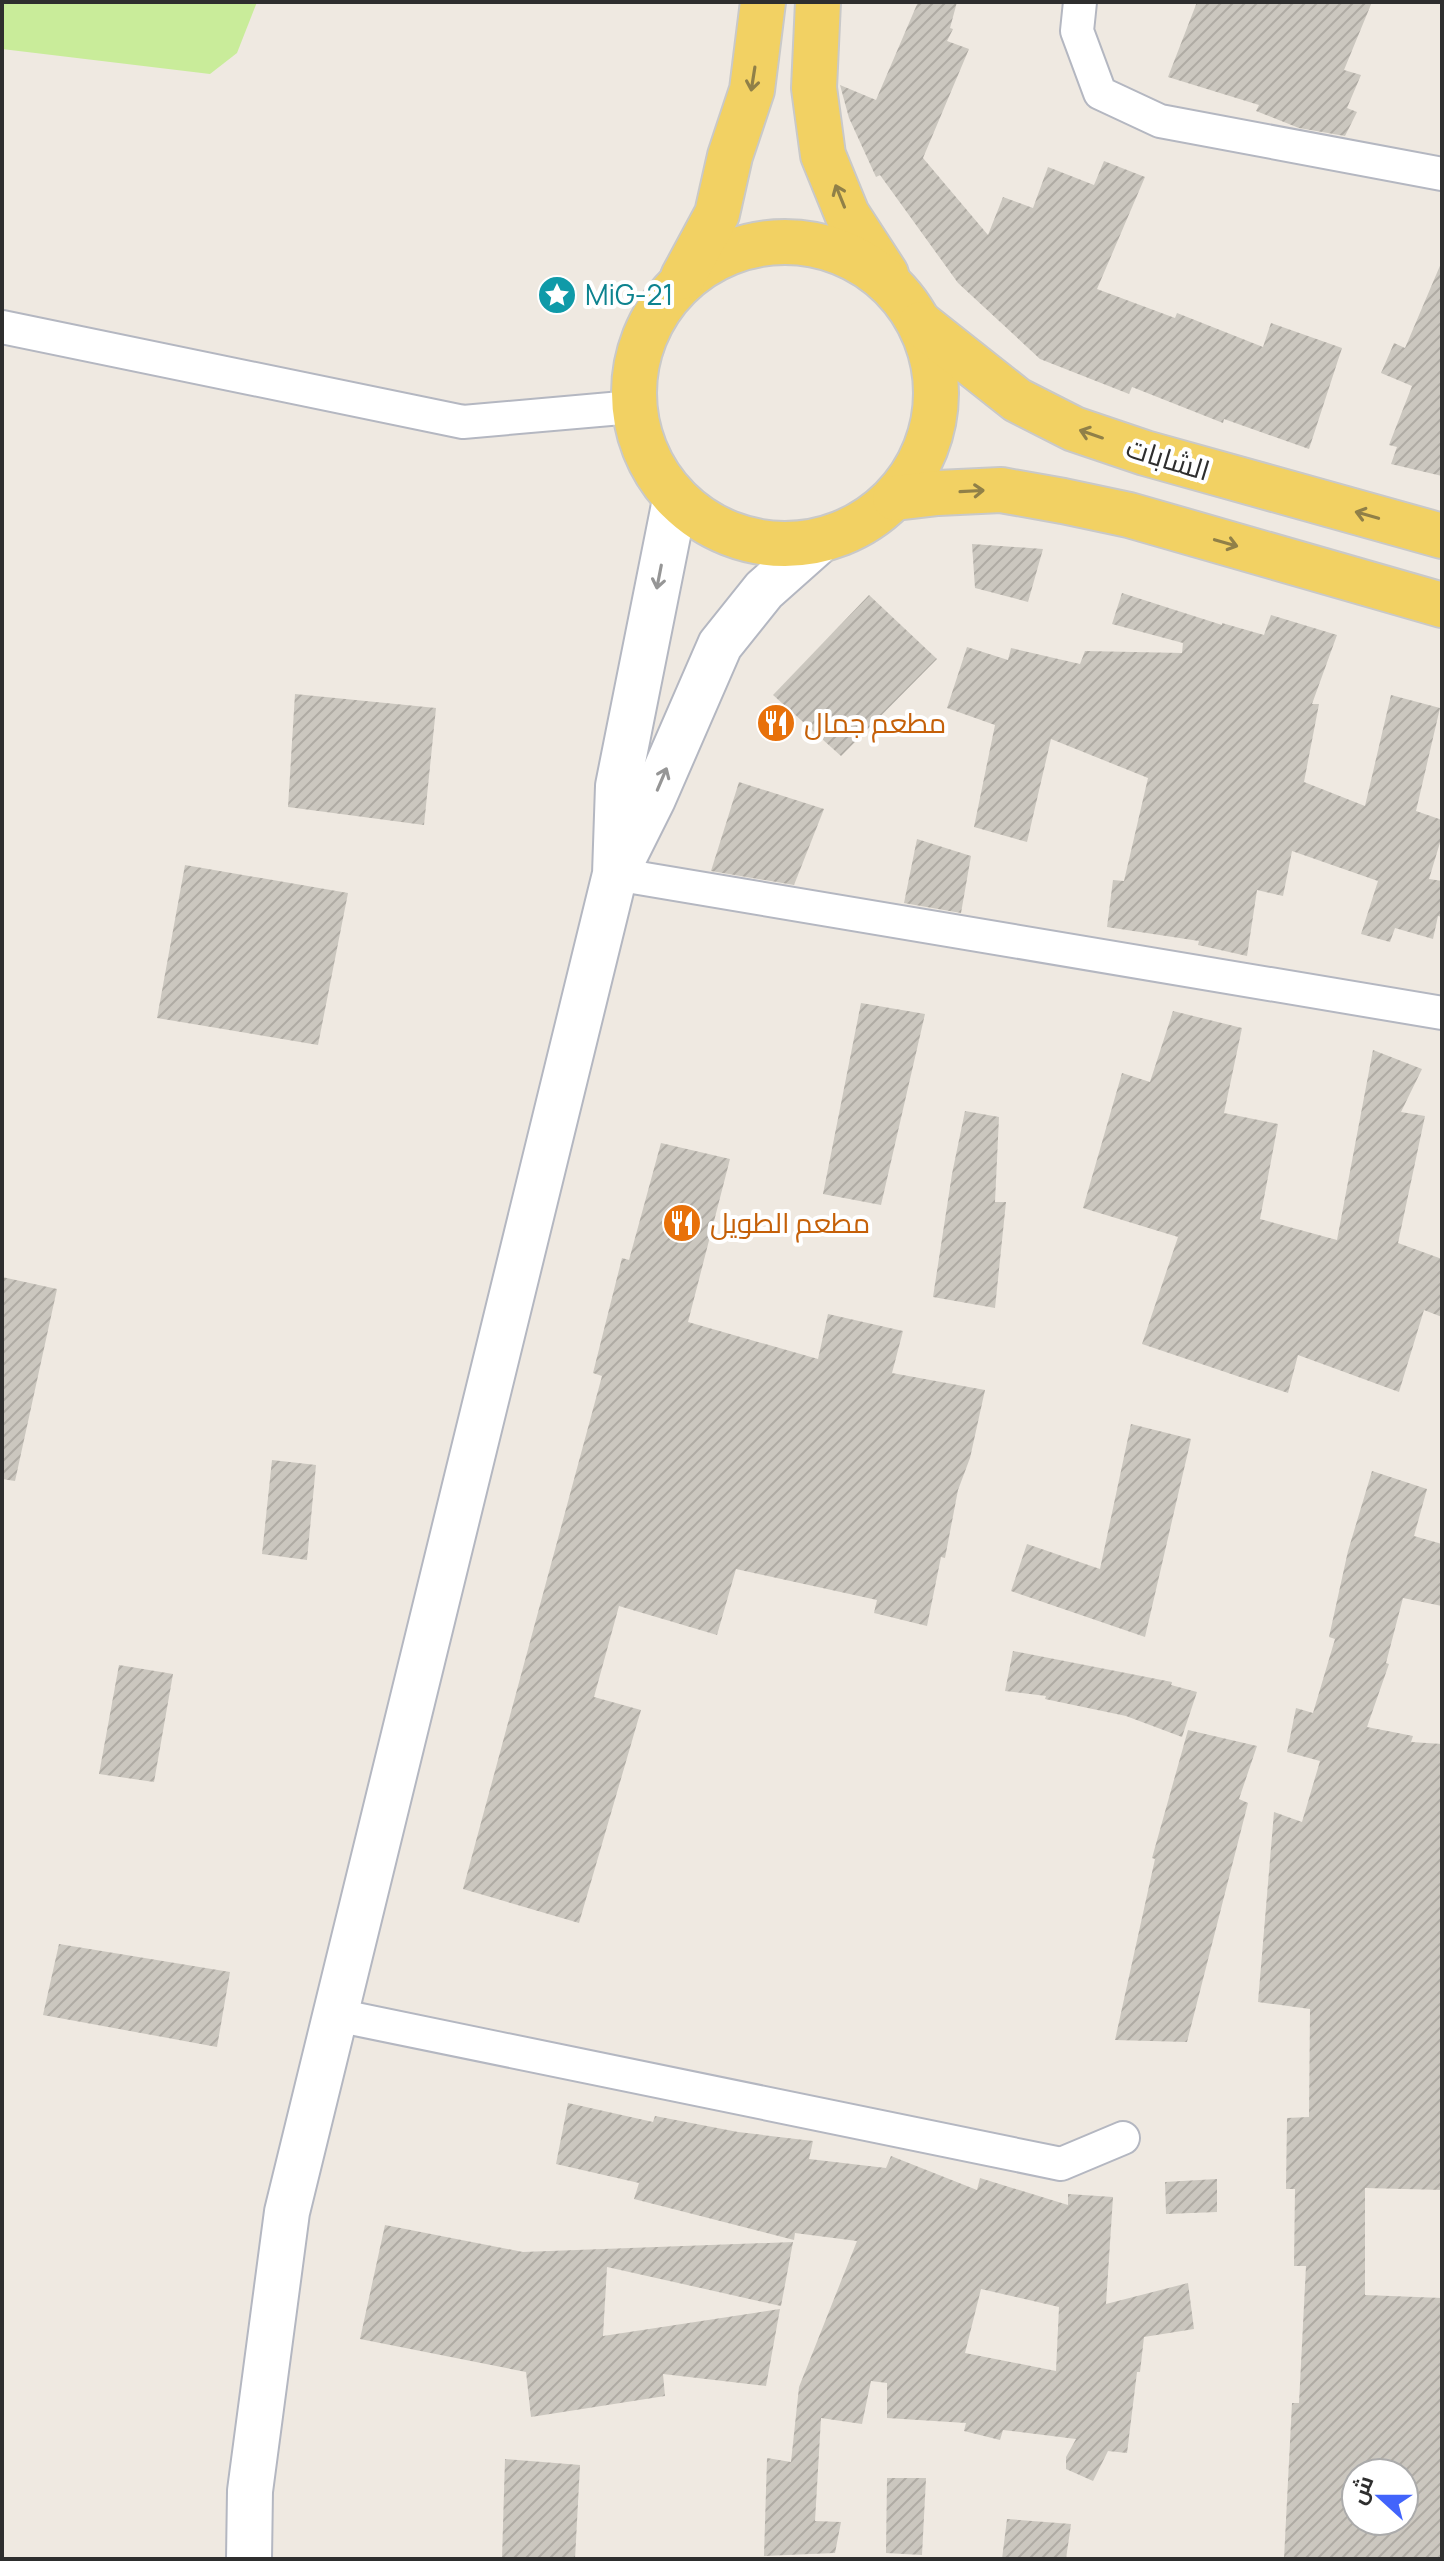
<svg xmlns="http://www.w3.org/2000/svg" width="1444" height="2561" viewBox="0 0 1444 2561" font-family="Manrope,Cairo,sans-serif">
<defs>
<pattern id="building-hatch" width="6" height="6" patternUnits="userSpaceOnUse" patternTransform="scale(2)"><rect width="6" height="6" fill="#cbc7bf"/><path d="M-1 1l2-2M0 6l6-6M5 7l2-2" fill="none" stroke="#afaba4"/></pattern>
</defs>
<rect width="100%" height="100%" fill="#efe9e1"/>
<!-- pitch -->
<polygon fill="#c9ec9a" points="2,2 257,2 237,53 210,74 2,49"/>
<!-- building -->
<g fill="url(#building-hatch)" fill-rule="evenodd">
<polygon points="918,2 957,2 950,28 953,29 947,41 969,49 923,158 988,235 1003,197 1033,208 1048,167 1094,185 1104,161 1145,177 1097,289 1175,318 1177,313 1263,347 1271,323 1342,348 1309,449 1224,419 1223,423 1132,387 1129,394 1040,359 958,283 880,175 876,177 849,118 840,85 876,100"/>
<polygon points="1197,2 1372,2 1344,70 1361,75 1347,108 1357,112 1345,136 1299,128 1256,111 1259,105 1168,77"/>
<polygon points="1442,261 1442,476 1391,464 1397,447 1389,445 1412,386 1381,373 1394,343 1405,348"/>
<polygon points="972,544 1043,549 1028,602 975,588"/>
<polygon points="1122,593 1222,625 1222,623 1264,635 1271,615 1337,635 1312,704 1319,704 1304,782 1365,806 1391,695 1440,708 1416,811 1442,820 1442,836 1429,879 1442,881 1442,917 1438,916 1433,939 1395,928 1390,942 1361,934 1378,881 1292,851 1283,896 1257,890 1247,956 1198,945 1199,941 1107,927 1113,880 1124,881 1148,778 1051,739 1027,842 974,827 995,725 947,708 967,647 1008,660 1011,648 1080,664 1085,651 1182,653 1183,643 1112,624"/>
<polygon points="869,595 937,659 841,756 773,695"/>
<polygon points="295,694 436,708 424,825 288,807"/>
<polygon points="739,782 824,809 794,885 711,871"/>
<polygon points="917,839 971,856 961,913 904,903"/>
<polygon points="185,865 348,893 318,1045 157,1018"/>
<polygon points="861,1003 925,1014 881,1205 823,1194"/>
<polygon points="1173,1011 1242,1028 1224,1113 1278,1124 1260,1219 1337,1240 1373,1050 1422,1069 1401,1112 1425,1116 1398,1243 1442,1259 1442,1317 1424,1310 1399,1392 1298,1355 1288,1393 1142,1344 1178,1237 1083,1208 1122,1073 1150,1082"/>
<polygon points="965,1111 999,1117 995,1202 1006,1202 995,1308 933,1297 952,1174"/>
<polygon points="661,1143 730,1159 688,1322 818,1359 828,1314 903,1331 892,1373 985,1390 970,1458 958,1490 945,1558 941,1557 927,1626 874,1613 877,1600 736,1569 717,1635 619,1606 594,1697 641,1710 579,1923 463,1889 602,1376 593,1373 622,1258 629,1260"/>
<polygon points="2,1277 57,1289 15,1481 2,1479"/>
<polygon points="1131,1424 1191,1439 1145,1637 1011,1591 1027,1544 1100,1569"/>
<polygon points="272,1460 316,1465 307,1560 262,1554"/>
<path d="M1372,1471L1427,1489L1414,1536L1442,1544V1606L1403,1598L1386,1663L1389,1664L1367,1727L1413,1736L1411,1742L1442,1744V2190L1365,2188V2295L1442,2298V2559H1284L1292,2403H1299L1306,2266H1294L1295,2189H1286L1287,2118L1309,2117L1310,2009L1258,2002L1274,1812L1302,1822L1320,1761L1287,1752L1296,1708L1313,1713L1335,1639L1329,1637L1348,1551ZM1356,2473H1404V2521H1356Z"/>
<polygon points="1013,1651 1172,1682 1171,1685 1197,1692 1182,1737 1126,1716 1045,1699 1046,1696 1005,1691"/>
<polygon points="119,1665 173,1674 154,1782 99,1774"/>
<polygon points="1188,1730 1257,1746 1239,1799 1248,1803 1187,2042 1115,2040 1155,1859 1152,1858"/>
<polygon points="59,1944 230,1972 217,2047 43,2015"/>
<path d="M568,2103L653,2122L655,2116L738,2132L813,2141L809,2159L886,2168L891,2156L977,2190L980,2178L1068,2205V2194L1113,2197L1106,2304L1188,2283L1194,2329L1144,2337L1140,2372H1137L1127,2453L1108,2451L1093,2481L1066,2469V2457L1076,2439L1003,2430L1000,2440L964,2431L966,2423L887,2418V2383L871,2381L862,2424L821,2418L815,2521L841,2522L835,2553L764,2556L767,2458L791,2462L799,2387L857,2241L795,2233L794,2240L634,2199L639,2183L556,2164ZM981,2289L1059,2307L1056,2371L965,2353Z"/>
<polygon points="1217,2179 1217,2212 1166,2214 1165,2182"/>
<polygon points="385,2225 523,2252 793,2242 781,2306 607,2267 603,2336 780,2309 766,2386 663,2374 665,2396 531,2417 526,2372 360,2339"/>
<polygon points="505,2459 580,2465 575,2559 502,2559"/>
<polygon points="887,2478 926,2478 922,2555 886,2553"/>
<polygon points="1007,2519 1071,2524 1066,2559 1002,2559"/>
</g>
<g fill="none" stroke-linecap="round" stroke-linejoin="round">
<defs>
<g id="street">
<polyline points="1080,2 1077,31 1100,93 1160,121 1442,174"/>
<polyline points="2,327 463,422 633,407"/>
<polyline points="615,874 1442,1013"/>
<polyline points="336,2015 1061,2164 1123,2138"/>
</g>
<g id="secondary">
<polyline points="622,861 653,799 720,645 764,590 818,542"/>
<polyline points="249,2559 250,2491 287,2212 615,874 618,786 675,500"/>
</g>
<g id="primary">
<polyline points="818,2 814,88 823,155 847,214 886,274"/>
<circle cx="785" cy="393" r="151"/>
<polyline points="683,277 717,214 730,156 752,90 763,2"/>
<polyline points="921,324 1017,400 1074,429 1145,453 1442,536"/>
<polyline points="895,498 938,493 1001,490 1063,501 1129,515 1442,605"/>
</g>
</defs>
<!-- street casing -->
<use href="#street" stroke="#b4b7c1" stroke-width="36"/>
<!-- secondary casing -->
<use href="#secondary" stroke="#b4b7c1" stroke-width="48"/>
<!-- primary casing -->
<use href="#primary" stroke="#c9c9c9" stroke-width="48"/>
<!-- street -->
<use href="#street" stroke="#fff" stroke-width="32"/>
<!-- secondary -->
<use href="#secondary" stroke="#fff" stroke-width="44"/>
<!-- primary -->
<use href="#primary" stroke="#f2d163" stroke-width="44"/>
</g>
<!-- one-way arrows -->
<defs><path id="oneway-shaft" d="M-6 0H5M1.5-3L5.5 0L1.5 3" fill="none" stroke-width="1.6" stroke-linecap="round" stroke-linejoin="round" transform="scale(2)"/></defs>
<g stroke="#908048">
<use href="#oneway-shaft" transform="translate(753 79) rotate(99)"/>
<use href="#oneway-shaft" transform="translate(840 196) rotate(-112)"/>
<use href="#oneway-shaft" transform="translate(1091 434) rotate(-161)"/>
<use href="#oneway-shaft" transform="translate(972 491) rotate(-3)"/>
<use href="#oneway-shaft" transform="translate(1367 515) rotate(-164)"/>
<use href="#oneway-shaft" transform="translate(1226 543) rotate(16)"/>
</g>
<g stroke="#969696">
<use href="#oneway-shaft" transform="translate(659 577) rotate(101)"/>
<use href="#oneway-shaft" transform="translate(662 779) rotate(-67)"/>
</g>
<!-- icons -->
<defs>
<symbol id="sight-disc" viewBox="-11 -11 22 22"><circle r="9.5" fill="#0f9aa8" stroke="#fff"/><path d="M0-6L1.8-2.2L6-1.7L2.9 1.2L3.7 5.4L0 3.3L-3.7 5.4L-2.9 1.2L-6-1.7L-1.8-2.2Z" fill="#fff"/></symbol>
<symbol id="restaurant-disc" viewBox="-11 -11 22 22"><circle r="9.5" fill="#e8710a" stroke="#fff"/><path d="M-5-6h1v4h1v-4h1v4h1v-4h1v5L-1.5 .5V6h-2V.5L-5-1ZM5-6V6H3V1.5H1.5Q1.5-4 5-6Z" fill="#fff"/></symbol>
</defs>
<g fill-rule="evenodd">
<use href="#sight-disc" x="535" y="273" width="44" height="44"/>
<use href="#restaurant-disc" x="754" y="701" width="44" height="44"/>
<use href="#restaurant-disc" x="660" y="1201" width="44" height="44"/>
</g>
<g text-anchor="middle" stroke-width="8" stroke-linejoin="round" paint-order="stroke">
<!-- culture labels -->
<g font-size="28" fill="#0d838f" stroke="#fff" text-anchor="start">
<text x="585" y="305">MiG-21</text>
</g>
<!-- street labels -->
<g font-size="28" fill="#2e2e2e" stroke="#fff">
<text transform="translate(1168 459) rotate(17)" y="10">الشابات</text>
</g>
<!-- food labels -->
<g font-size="28" fill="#c56008" stroke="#fff" text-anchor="start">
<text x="804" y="733">مطعم جمال</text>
<text x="710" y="1233">مطعم الطويل</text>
</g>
</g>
<!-- border -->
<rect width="1444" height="2561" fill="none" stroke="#2e2e2e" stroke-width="8"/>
<!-- north arrow -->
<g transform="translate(1380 2497) rotate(291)"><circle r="38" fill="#ffffff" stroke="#ababab" stroke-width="2"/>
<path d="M0-6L14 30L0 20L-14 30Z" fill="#4264fb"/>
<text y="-12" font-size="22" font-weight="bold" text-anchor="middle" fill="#2e2e2e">ش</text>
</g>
</svg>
